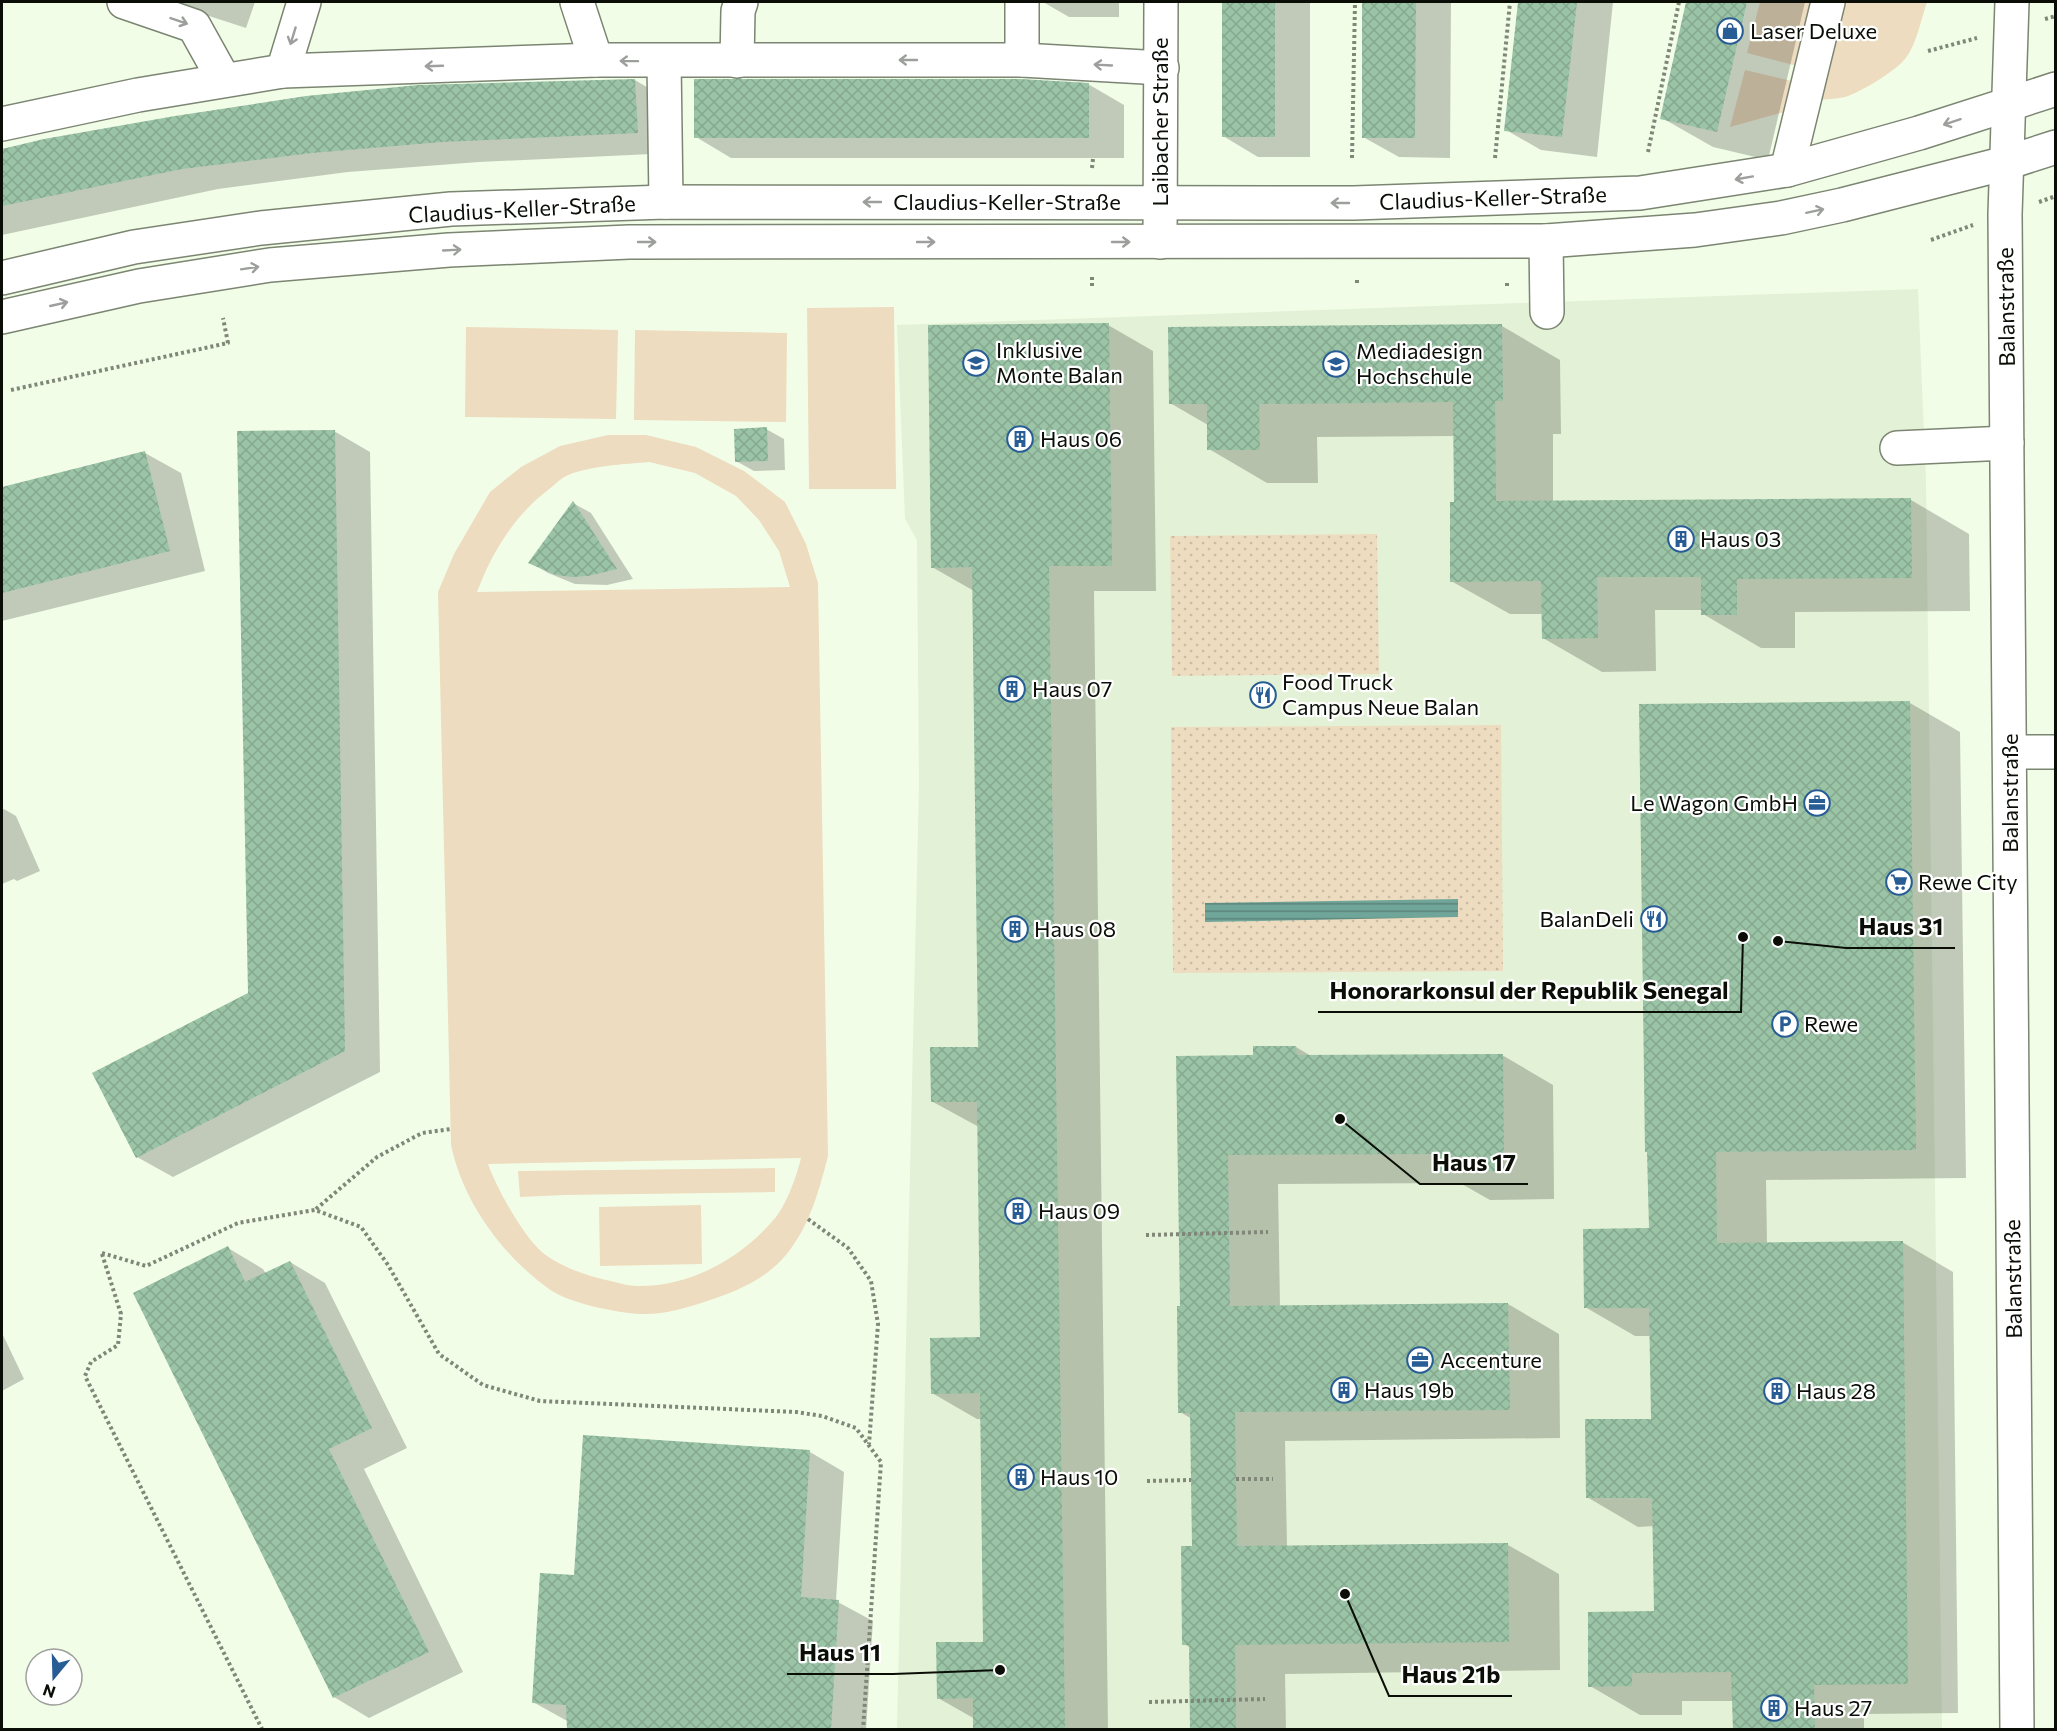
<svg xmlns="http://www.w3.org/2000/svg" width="2057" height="1731" font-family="Commissioner,sans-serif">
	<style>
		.built { fill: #e3f2d6 }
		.grass { fill: #eddcbf; fill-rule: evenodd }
		.park { fill: url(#park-dots) }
		.water { fill: url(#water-rules) }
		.shadow { fill: #0003 }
		.building { fill: url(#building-cross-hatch) }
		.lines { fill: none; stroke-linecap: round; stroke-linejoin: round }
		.minor-casing { stroke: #7b8572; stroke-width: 36 }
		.major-casing { stroke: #7b8572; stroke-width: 36 }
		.path { stroke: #808779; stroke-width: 4; stroke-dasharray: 3 3; stroke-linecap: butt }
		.minor { stroke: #fff; stroke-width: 33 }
		.major { stroke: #fff; stroke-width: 33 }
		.oneway { stroke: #9d9f9c }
		.labels { text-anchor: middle; stroke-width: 4.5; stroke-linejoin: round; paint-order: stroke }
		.poi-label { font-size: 22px; fill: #0a0e07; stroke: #fff; text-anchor: start }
		.street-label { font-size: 22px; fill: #0a0e07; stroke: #fff }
		.leader { fill: none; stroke: #0a0e07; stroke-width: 2 }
		.callout-dot { fill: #0a0e07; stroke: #fff; stroke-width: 2 }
		.callout-label { font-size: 24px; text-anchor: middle; font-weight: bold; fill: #0a0e07; stroke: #fff; stroke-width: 4.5; stroke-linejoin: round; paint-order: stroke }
	</style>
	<defs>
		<pattern id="park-dots" width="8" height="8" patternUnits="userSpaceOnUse" patternTransform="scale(1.5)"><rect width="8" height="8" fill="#eddcbf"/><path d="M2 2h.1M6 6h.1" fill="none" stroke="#cabca3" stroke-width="1.8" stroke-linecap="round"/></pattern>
		<pattern id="water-rules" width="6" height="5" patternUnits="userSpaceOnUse" patternTransform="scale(1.5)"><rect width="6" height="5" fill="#70a599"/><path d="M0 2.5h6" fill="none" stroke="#5a857b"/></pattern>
		<pattern id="building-cross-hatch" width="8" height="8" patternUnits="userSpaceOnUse" patternTransform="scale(1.5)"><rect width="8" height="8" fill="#9bc4a7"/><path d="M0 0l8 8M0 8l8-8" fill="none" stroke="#84a78e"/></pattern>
	</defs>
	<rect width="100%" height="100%" fill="#f2fde8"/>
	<path class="built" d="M1918 289 1926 481 1942 1729H897L919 784 917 540 905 519 897 325Z"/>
	<g class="grass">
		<path d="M1760 2H1812L1797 66 1747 53Z"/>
		<path d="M1842 2H1927C1921 19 1917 44 1905 59 1894 72 1861 92 1845 97 1836 99 1826 99 1817 100Z"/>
		<path d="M1745 70 1792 81 1784 112 1730 127Z"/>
		<path d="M894 307 896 489H809L807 308Z"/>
		<path d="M466 327 618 330 616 419 465 417Z"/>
		<path d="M635 330 787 333 786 422 634 420Z"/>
		<path d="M608 435H646L696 447 744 471 785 502 806 544 818 583 828 1156C819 1191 809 1228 785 1256 766 1279 735 1292 707 1301 687 1308 662 1315 641 1314 617 1313 568 1303 549 1289 502 1255 463 1202 451 1145L438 592 454 554 490 492 521 467 560 446ZM649 462 695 473 736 496 759 520 779 551 790 587 477 592C492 552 514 516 548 490 554 485 560 479 566 476 587 466 626 464 649 462ZM801 1158C797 1175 787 1203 776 1217 742 1258 691 1287 637 1286 627 1286 616 1282 606 1280 585 1275 561 1267 543 1253 523 1236 497 1189 488 1164Z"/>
		<path d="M775 1168V1192L565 1195 520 1197 518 1171Z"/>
		<path d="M701 1205 702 1264 600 1266 599 1207Z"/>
	</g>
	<g class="park">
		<path d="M1377 534 1379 674 1172 676 1170 536Z"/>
		<path d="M1501 725 1503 971 1173 973 1171 727Z"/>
	</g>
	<path class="water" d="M1458 899V917L1205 922V903Z"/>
	<g class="shadow">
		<path d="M166 2H255L246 28Z"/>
		<path d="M1043 2H1119V17H1069Z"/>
		<path d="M1223 2H1310V157H1258L1223 136Z"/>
		<path d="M1364 2H1451L1450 158 1399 157 1363 137Z"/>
		<path d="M1519 2H1613L1597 157 1541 150 1506 130Z"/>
		<path d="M1688 2H1805L1768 160 1713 147 1662 118Z"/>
		<path d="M635 80 670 101 673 153 479 162 348 172 218 189 2 235V150L44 141Z"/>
		<path d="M1088 84 1124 105V158H731L696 137Z"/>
		<path d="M1108 325 1153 351 1156 591H1094L1108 1730H975V1719L938 1698 985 1643 982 1419H977L932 1393 982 1339 979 1127 933 1102 980 1048 974 591 932 567Z"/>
		<path d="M1502 326 1560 360 1561 434H1553V502L1911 500 1969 534 1970 611 1795 612V648H1761L1703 614V610H1655L1656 671 1602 672 1543 638V614H1510L1451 581 1455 503 1454 436 1317 437 1318 483H1267L1209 449 1208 425 1170 403Z"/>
		<path d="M766 429 784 439 785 470 754 471 736 461Z"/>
		<path d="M334 431 370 452 380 1072 173 1177 137 1157 249 994Z"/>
		<path d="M145 453 181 473 205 571 2 621V488Z"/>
		<path d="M573 503 591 513 633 579 607 585 575 584 548 573 531 563Z"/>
		<path d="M1910 703 1960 732 1966 1178 1766 1180 1767 1244 1902 1242 1953 1272 1958 1713 1864 1714V1730H1734L1733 1701H1682V1715H1640L1590 1686 1655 1612 1654 1526 1638 1527 1587 1497 1652 1420 1651 1336H1635L1585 1307 1650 1229Z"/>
		<path d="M4 809 16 816 40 871 17 881 14 879 2 884V810Z"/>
		<path d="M1296 1047 1311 1056 1502 1055 1553 1085 1554 1199 1490 1200 1460 1183 1278 1184 1280 1307 1508 1304 1559 1334 1560 1438 1285 1441 1287 1547 1508 1545 1559 1574 1560 1670 1285 1674 1286 1730H1191V1648L1184 1644 1194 1548 1192 1419 1180 1412 1182 1308 1254 1056Z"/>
		<path d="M228 1248 263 1269 266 1274 290 1262 325 1283 407 1448 364 1469 463 1672 369 1718 334 1697Z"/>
		<path d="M2 1333 24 1379 2 1391Z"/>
		<path d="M810 1452 844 1472 836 1601 873 1621 866 1730H569V1722L533 1702 575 1576Z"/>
	</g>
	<g class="building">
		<rect x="1222" y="2" width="53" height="135"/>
		<path d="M1362 2H1416L1415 138H1362Z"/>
		<path d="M1518 2H1577L1562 137 1504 131Z"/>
		<path d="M1686 2H1747L1717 132 1660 119Z"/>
		<path d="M635 79 638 133 442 142 312 153 182 169 2 206V149L44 139 175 116 306 96 418 85Z"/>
		<path d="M694 79H1021L1089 83V138H694Z"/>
		<path d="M1109 323 1112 566H1049L1065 1730H973V1698L937 1699 936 1642H983L980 1393 931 1394 930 1338 980 1337 977 1102H931L930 1047H978L972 567 931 568 928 325Z"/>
		<path d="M1502 324 1503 401H1495L1496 501 1911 498 1912 578 1737 579V615H1701V577H1597L1598 638 1542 639 1541 581 1450 582V502H1454L1453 402 1259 404 1260 450H1207V404H1169L1168 327Z"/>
		<path d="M767 427 768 461 735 462 734 429Z"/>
		<path d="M335 430 345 1051 136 1158 92 1073 248 993 237 431Z"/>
		<path d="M145 451 170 551 2 593V487Z"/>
		<path d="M573 501 617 569 588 576 572 577 556 575 528 563Z"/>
		<path d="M1910 701 1916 1150 1716 1152 1717 1243 1903 1241 1908 1684 1814 1685 1815 1730H1733L1731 1672 1632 1673V1686L1588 1687V1612L1654 1611 1652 1498H1586L1585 1419H1651L1649 1308H1584L1583 1229 1649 1228 1647 1152H1645L1639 704Z"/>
		<path d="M1253 1046H1296L1297 1055 1503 1054 1504 1171H1437V1154L1228 1155 1230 1306 1508 1303 1510 1410 1235 1412 1237 1546 1508 1543 1509 1642 1235 1645 1236 1730H1190L1189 1645H1182L1181 1546H1192L1190 1413H1178L1177 1306H1180L1176 1056 1253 1055Z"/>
		<path d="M228 1246 245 1282 290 1261 372 1428 329 1449 429 1652 333 1698 133 1293Z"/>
		<path d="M583 1435 810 1450 801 1597 839 1600 831 1730H567L566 1705 532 1703 540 1573 574 1575Z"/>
	</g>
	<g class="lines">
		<g class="minor-casing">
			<g id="minor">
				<path d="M124 2 194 26 224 80"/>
				<path d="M577 2 596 60"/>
				<path d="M2012 2 2005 214 2017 1730"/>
				<path d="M1022 60V2"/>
				<path d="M664 61 666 202"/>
				<path d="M737 61 738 11 741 2"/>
				<path d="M283 71 304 2"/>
				<path d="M2 124 138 95 283 71 596 60H1022L1162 68"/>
				<path d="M1787 170 1828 2"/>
				<path d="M1546 241 1547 312"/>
				<path d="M1160 242 1161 2"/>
				<path d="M1897 448 2007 443"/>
				<path d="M2010 752H2056"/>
			</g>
		</g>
		<g class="major-casing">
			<g id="major">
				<path d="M2 278 134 247 261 228 451 209 666 202 1354 203 1640 193 1787 170 1919 133 2056 89"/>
				<path d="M2 317 139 286 270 265 449 250 629 242 1546 241 1695 230 1781 218 1842 205 2006 163 2056 147"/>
			</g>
		</g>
		<g class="path">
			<path d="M2045 19 2056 16"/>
			<path d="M1928 51 1977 38"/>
			<path d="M1648 152 1679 2"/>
			<path d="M1352 158 1355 2"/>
			<path d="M1495 158 1510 2"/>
			<path d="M1092 168 1093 159"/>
			<path d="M2039 202 2056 196"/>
			<path d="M1931 240 1973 225"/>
			<path d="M1357 280V286"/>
			<path d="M1092 286V275"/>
			<path d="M1507 286V280"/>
			<path d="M11 390 228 343 223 318"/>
			<path d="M316 1209 377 1157 422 1133 451 1129"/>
			<path d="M808 1219 848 1248 871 1281 878 1324 869 1444"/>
			<path d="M1146 1235 1268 1232"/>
			<path d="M102 1253 146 1266 238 1223 315 1210 361 1227 388 1265 439 1354 483 1385 540 1401 796 1412 822 1416 856 1428 881 1462 863 1730"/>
			<path d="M102 1254 121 1314 118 1345 91 1362 85 1376 262 1729"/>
			<path d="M1236 1479H1273"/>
			<path d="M1147 1481 1191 1480"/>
			<path d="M1149 1702 1265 1699"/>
		</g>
		<use href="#minor" class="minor"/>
		<use href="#major" class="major"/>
	</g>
	<defs><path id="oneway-shaft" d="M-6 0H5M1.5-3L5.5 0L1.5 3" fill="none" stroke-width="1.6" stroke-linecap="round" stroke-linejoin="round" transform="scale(1.5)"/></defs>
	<g class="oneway">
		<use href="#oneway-shaft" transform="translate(179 21) rotate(19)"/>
		<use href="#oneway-shaft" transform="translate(293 36) rotate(107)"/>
		<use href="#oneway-shaft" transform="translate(908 60) rotate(180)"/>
		<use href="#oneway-shaft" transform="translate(629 61) rotate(-179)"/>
		<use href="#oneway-shaft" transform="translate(1103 65) rotate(-177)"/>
		<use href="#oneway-shaft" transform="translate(434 66) rotate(178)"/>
		<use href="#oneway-shaft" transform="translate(1952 122) rotate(162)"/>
		<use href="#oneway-shaft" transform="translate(1744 178) rotate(170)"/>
		<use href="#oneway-shaft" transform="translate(872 202) rotate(180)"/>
		<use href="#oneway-shaft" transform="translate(1340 203) rotate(-180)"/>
		<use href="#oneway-shaft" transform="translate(1815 211) rotate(-12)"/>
		<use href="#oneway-shaft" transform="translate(647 242)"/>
		<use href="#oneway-shaft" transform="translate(926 242)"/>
		<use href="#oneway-shaft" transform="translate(1121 242)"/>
		<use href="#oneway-shaft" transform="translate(452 250) rotate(-3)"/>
		<use href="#oneway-shaft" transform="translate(250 268) rotate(-9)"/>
		<use href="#oneway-shaft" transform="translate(59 304) rotate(-13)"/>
	</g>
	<defs>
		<g id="shop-ring" transform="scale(1.35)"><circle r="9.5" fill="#fff" stroke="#275c95" stroke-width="1.5"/><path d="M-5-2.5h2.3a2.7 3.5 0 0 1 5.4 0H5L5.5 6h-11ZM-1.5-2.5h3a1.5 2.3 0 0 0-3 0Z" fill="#275c95"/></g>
		<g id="school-ring" transform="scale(1.35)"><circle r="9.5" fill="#fff" stroke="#275c95" stroke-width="1.5"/><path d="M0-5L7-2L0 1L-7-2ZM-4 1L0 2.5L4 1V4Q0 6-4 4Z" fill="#275c95"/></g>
		<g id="university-ring" transform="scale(1.35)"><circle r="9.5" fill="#fff" stroke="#275c95" stroke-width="1.5"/><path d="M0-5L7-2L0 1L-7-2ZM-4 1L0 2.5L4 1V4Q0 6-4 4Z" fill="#275c95"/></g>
		<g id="building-ring" transform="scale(1.35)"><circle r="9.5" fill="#fff" stroke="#275c95" stroke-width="1.5"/><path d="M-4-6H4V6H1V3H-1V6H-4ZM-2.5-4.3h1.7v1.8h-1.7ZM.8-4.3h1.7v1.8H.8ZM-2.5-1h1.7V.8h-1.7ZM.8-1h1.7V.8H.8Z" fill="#275c95"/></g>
		<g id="restaurant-ring" transform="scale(1.35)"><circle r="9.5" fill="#fff" stroke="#275c95" stroke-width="1.5"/><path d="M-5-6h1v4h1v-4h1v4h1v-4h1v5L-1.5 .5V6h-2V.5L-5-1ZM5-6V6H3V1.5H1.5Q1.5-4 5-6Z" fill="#275c95"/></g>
		<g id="office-ring" transform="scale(1.35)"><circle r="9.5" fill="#fff" stroke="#275c95" stroke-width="1.5"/><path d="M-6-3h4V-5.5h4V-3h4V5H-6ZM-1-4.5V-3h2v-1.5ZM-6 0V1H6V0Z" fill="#275c95"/></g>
		<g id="supermarket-ring" transform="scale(1.35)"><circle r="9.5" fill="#fff" stroke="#275c95" stroke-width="1.5"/><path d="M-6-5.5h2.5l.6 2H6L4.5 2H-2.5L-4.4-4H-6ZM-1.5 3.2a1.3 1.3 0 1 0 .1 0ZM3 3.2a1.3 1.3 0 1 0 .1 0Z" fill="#275c95"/></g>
		<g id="parking-ring" transform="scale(1.35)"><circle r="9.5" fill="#fff" stroke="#275c95" stroke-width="1.5"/><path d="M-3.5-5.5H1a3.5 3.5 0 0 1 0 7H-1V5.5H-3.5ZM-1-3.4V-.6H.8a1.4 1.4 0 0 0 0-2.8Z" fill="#275c95"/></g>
	</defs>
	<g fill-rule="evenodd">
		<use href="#shop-ring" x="1730" y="31"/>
		<use href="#school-ring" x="976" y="363"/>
		<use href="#university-ring" x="1336" y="364"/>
		<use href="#building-ring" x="1020" y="439"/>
		<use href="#building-ring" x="1681" y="539"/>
		<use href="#building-ring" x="1012" y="689"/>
		<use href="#restaurant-ring" x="1263" y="695"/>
		<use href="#office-ring" x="1817" y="803"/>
		<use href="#supermarket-ring" x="1899" y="882"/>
		<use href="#restaurant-ring" x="1654" y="919"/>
		<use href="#building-ring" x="1015" y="929"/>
		<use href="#parking-ring" x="1785" y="1024"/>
		<use href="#building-ring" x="1018" y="1211"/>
		<use href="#office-ring" x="1420" y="1360"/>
		<use href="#building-ring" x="1344" y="1390"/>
		<use href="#building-ring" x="1777" y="1391"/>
		<use href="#building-ring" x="1021" y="1477"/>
		<use href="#building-ring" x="1774" y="1708"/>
	</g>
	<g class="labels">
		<g class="poi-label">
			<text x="1750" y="39">Laser Deluxe</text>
			<text x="996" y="358">Inklusive<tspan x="996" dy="25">Monte Balan</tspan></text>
			<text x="1356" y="359">Mediadesign<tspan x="1356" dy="25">Hochschule</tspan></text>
			<text x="1040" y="447">Haus 06</text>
			<text x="1700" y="547">Haus 03</text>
			<text x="1282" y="690">Food Truck<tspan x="1282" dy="25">Campus Neue Balan</tspan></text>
			<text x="1032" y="697">Haus 07</text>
			<text x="1798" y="811" text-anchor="end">Le Wagon GmbH</text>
			<text x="1918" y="890">Rewe City</text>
			<text x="1634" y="927" text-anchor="end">BalanDeli</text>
			<text x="1034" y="937">Haus 08</text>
			<text x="1804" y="1032">Rewe</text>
			<text x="1038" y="1219">Haus 09</text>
			<text x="1440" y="1368">Accenture</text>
			<text x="1364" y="1398">Haus 19b</text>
			<text x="1796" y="1399">Haus 28</text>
			<text x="1040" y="1485">Haus 10</text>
			<text x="1794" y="1716">Haus 27</text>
		</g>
		<g class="street-label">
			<text transform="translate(1160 122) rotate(-90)" y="8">Laibacher Straße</text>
			<text transform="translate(1493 198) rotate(-2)" y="8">Claudius-Keller-Straße</text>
			<text x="1007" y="210">Claudius-Keller-Straße</text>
			<text transform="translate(522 209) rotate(-3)" y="8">Claudius-Keller-Straße</text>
			<text transform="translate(2006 307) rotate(-91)" y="8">Balanstraße</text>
			<text transform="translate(2010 793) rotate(-90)" y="8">Balanstraße</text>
			<text transform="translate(2013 1279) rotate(-91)" y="8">Balanstraße</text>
		</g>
	</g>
	<path class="leader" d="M1778 941L1846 948H1955M1743 937L1741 1012H1318M1340 1119L1420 1184H1528M1000 1670L893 1674H787M1345 1594L1389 1696H1512"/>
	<g class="callout-dot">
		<circle cx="1778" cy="941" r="6"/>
		<circle cx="1743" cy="937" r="6"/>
		<circle cx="1340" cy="1119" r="6"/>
		<circle cx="1000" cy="1670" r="6"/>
		<circle cx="1345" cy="1594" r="6"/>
	</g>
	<g class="callout-label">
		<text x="1901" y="935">Haus 31</text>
		<text x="1529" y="999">Honorarkonsul der Republik Senegal</text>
		<text x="1474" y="1171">Haus 17</text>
		<text x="840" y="1661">Haus 11</text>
		<text x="1451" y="1683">Haus 21b</text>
	</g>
	<rect width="2057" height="1731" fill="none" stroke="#0a0e07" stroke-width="6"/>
	<g transform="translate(54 1677) rotate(199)"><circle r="28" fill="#ffffff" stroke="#9d9f9c" stroke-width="1.5"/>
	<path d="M0-4.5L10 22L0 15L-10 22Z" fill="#275c95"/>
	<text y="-9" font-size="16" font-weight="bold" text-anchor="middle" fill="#0a0e07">N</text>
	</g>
</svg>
